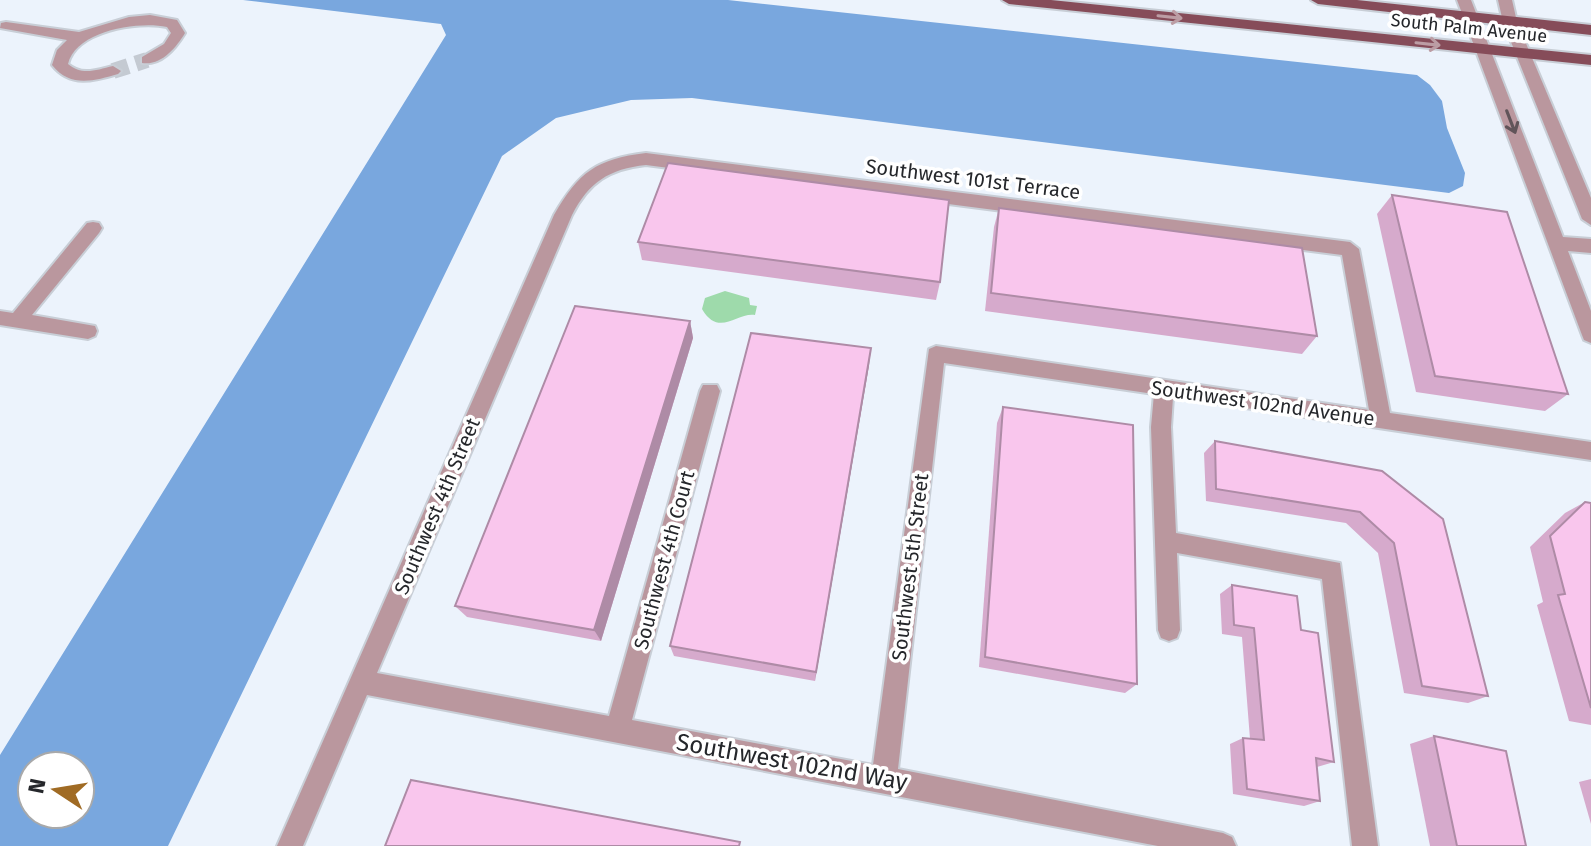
<svg xmlns="http://www.w3.org/2000/svg" width="1591" height="846" font-family="'Fira Sans',sans-serif">
	<style>
		.green { fill: #9edaab }
		.water { fill: #79a7de; fill-rule: evenodd }
		.lines { fill: none; stroke-linecap: round; stroke-linejoin: round }
		.minor-tunnel { stroke: #c4cad2; stroke-width: 16; stroke-dasharray: 16 8; stroke-linecap: butt }
		.minor-casing { stroke: #c8ced6; stroke-width: 4 }
		.major-casing { stroke: #c8ced6; stroke-width: 4 }
		.minor { fill: #ba979e; fill-rule: evenodd }
		.major { fill: #864c59; fill-rule: evenodd }
		.wall { fill: #d6aacc }
		.shaded-wall { fill: #ae8ba6 }
		.building { fill: #f9c6ed; stroke: #ae8ba6; stroke-width: 2 }
		.oneway { stroke: #bc9da4 }
		.oneway2 { stroke: #615459 }
		.labels { text-anchor: middle; stroke-width: 7; stroke-linejoin: round; paint-order: stroke }
		.far-street-label { font-size: 18px; fill: #25272b; stroke: #fff }
		.street-label { font-size: 20px; fill: #25272b; stroke: #fff }
		.near-street-label { font-size: 24px; fill: #25272b; stroke: #fff }
	</style>
	<rect width="100%" height="100%" fill="#ecf3fc"/>
	<path class="green" d="M725 291 749 298 750 305 757 306 755 315C737 312 719 338 702 309L705 298Z"/>
	<path class="water" d="M243 0H728L1417 75 1430 85 1442 101 1447 128 1465 173 1463 186 1449 193 692 98 631 100 556 118 502 156 168 846H0V755L446 35 441 24ZM32 766H80V814H32Z"/>
	<g class="lines">
		<path class="minor-tunnel" d="M113 71 147 60"/>
		<g class="minor-casing">
			<g id="minor">
				<path d="M1457 0H1471L1563 237 1591 239V253L1568 251 1591 311V343L1584 340 1582 335Z"/>
				<path d="M1498 0H1512L1517 22 1591 198V225L1582 219 1503 22Z"/>
				<path d="M150 15 177 20 185 33C176 48 161 66 142 63V57L164 44 171 33 167 27C137 21 76 31 68 64 82 76 96 70 113 66L121 71 118 74C94 81 70 88 52 65L57 50 67 40 0 28 1 23 6 22 79 32 129 17Z"/>
				<path d="M646 153 1350 242 1359 249 1390 413 1591 442V460L1173 397 1171 427 1176 533 1340 563 1378 846H1352L1322 579 1177 553 1180 630 1177 638 1169 641 1161 638 1158 630 1151 427 1154 394 944 363 898 769 1223 833 1232 837 1236 846H1158L367 695 303 846H277L554 215C579 172 596 159 646 153ZM646 165 1342 255 1369 410 936 346 929 349 873 765 632 720 720 391 717 385H703L700 391 609 716 377 673 572 215C589 182 609 169 646 165Z"/>
				<path d="M93 222 99 223 102 228 99 233 32 315 95 326 97 331 95 336 88 339 0 325V311L13 313 87 223Z"/>
			</g>
		</g>
		<g class="major-casing">
			<g id="major">
				<path d="M1002 0H1051L1591 55V65L1009 4Z"/>
				<path d="M1311 0H1357L1591 25V35L1318 4Z"/>
			</g>
		</g>
		<use href="#minor" class="minor"/>
		<use href="#major" class="major"/>
	</g>
	<g class="wall">
		<path d="M1392 195 1568 394 1545 411 1416 392 1377 214Z"/>
		<path d="M999 208 1317 336 1302 354 985 311 994 227Z"/>
		<path d="M638 242 940 282 936 300 642 260Z"/>
		<path d="M690 321 693 338 601 641 467 617 455 606Z"/>
		<path d="M869 365 815 681 674 656 670 646Z"/>
		<path d="M1003 407 1137 684 1125 693 979 667 997 423Z"/>
		<path d="M1215 441 1382 471 1488 696 1468 703 1404 693 1378 553 1346 523 1206 501 1204 453Z"/>
		<path d="M1585 502 1591 503V725L1569 721 1537 605 1543 602 1530 547 1565 513Z"/>
		<path d="M1232 585 1301 630 1334 762 1317 767 1320 801 1304 806 1233 794 1230 744 1243 738 1250 739 1242 637 1222 634 1220 594Z"/>
		<path d="M1434 736 1526 846H1430L1410 744Z"/>
		<path d="M1591 779V824L1579 782Z"/>
	</g>
	<g class="shaded-wall">
		<path d="M690 321 693 338 601 641 594 630Z"/>
		<path d="M871 348 869 365 815 681 816 672Z"/>
	</g>
	<g class="building">
		<path d="M668 163 949 200 940 282 638 242Z"/>
		<path d="M1392 195 1507 212 1568 394 1435 376Z"/>
		<path d="M999 208 1302 248 1317 336 991 293Z"/>
		<path d="M575 306 690 321 594 630 455 606Z"/>
		<path d="M751 333 871 348 816 672 670 646Z"/>
		<path d="M1003 407 1133 425 1137 684 985 657Z"/>
		<path d="M1215 441 1382 471 1443 519 1488 696 1422 686 1394 543 1360 512 1216 489Z"/>
		<path d="M1585 502 1591 503V708L1558 595 1565 594 1550 536Z"/>
		<path d="M1232 585 1297 596 1301 630 1318 633 1334 762 1316 758 1320 801 1247 789 1243 738 1264 740 1254 628 1234 625Z"/>
		<path d="M1434 736 1506 751 1526 846H1457Z"/>
		<path d="M411 780 740 842 739 846H385Z"/>
	</g>
	<defs><path id="oneway-shaft" d="M-6 0H5M1.5-3L5.5 0L1.5 3" fill="none" stroke-width="1.6" stroke-linecap="round" stroke-linejoin="round" transform="scale(2)"/></defs>
	<g class="oneway">
		<use href="#oneway-shaft" transform="translate(1170 17) rotate(6)"/>
		<use href="#oneway-shaft" transform="translate(1428 44) rotate(6)"/>
	</g>
	<use class="oneway2" href="#oneway-shaft" transform="translate(1511 122) rotate(69)"/>
	<g class="labels">
		<g class="far-street-label">
			<text transform="translate(1469 28) rotate(6)" y="6">South Palm Avenue</text>
		</g>
		<g class="street-label">
			<text transform="translate(973 179) rotate(7)" y="7">Southwest 101st Terrace</text>
			<text transform="translate(1263 403) rotate(8)" y="7">Southwest 102nd Avenue</text>
			<text transform="translate(437 506) rotate(-67)" y="7">Southwest 4th Street</text>
			<text transform="translate(664 560) rotate(-75)" y="7">Southwest 4th Court</text>
			<text transform="translate(910 567) rotate(-83)" y="7">Southwest 5th Street</text>
		</g>
		<g class="near-street-label">
			<text transform="translate(792 762) rotate(10)" y="8">Southwest 102nd Way</text>
		</g>
	</g>
	<g transform="translate(56 790) rotate(282)"><circle r="38" fill="#ffffff" stroke="#a8a9aa" stroke-width="2"/>
	<path d="M0-6L14 30L0 20L-14 30Z" fill="#a06b24"/>
	<text y="-12" font-size="22" font-weight="bold" text-anchor="middle" fill="#25272b">N</text>
	</g>
</svg>
